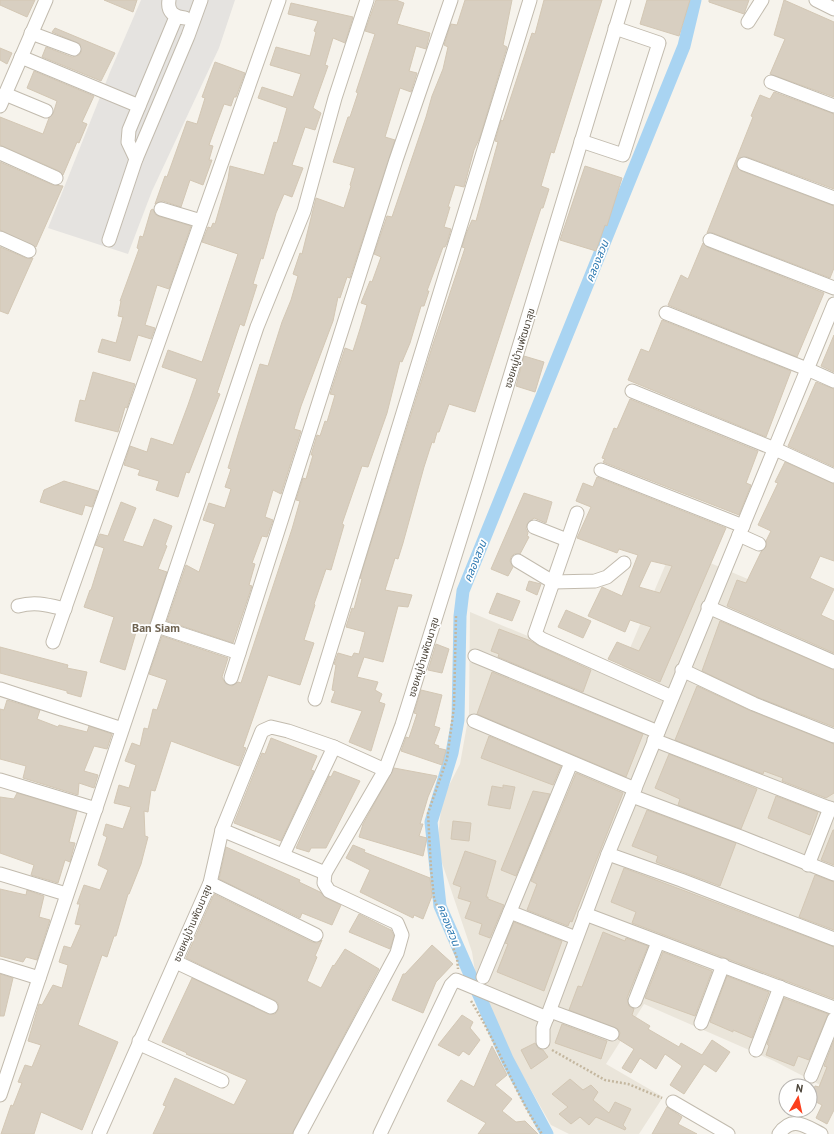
<svg xmlns="http://www.w3.org/2000/svg" width="834" height="1134" font-family="'PT Sans','Noto Sans Thai',sans-serif">
	<style>
		.residential { fill: #eae5da }
		.parking { fill: #e5e3e0 }
		.lines { fill: none; stroke-linecap: round; stroke-linejoin: round }
		.canal { stroke: #a9d4f2; stroke-width: 13 }
		.building { fill: #d8cfc1; stroke: #d3c7b4; fill-rule: evenodd }
		.minor-casing { stroke: #c2bbae; stroke-width: 15 }
		.path { stroke: #c4b79f; stroke-width: 2.5; stroke-dasharray: 2 2; stroke-linecap: butt }
		.minor { stroke: #fff; stroke-width: 13 }
		.labels { text-anchor: middle; stroke-width: 3.5; stroke-linejoin: round; paint-order: stroke }
		.street-label { font-size: 10px; fill: #4b4439; stroke: #fff }
		.water-label { font-size: 11px; font-style: italic; fill: #2e7ab2; stroke: #fff }
		.quarter-label { font-size: 12px; font-weight: bold; fill: #6e6250; stroke: #fff }
	</style>
	<rect width="100%" height="100%" fill="#f6f3ec"/>
	<path class="residential" d="M673 547 750 580 834 621V1092L774 1061 644 1004 606 1064 663 1097 639 1134H569L551 1125 503 1041 478 991 472 952 437 848 442 799 460 764 469 714 470 612 619 674Z"/>
	<path class="parking" d="M141 0H235L219 48 152 191 128 254 48 228 110 72Z"/>
	<g class="lines">
		<path class="canal" d="M547 1134 507 1059 440 906 431 822 452 753 458 720 460 616 463 591 684 46 695 0"/>
	</g>
	<g class="building">
		<path d="M0 0H35L27 17 0 5Z"/>
		<path d="M104 0H137L133 12Z"/>
		<path d="M376 0H396L404 3 397 24 430 33 426 49 416 46 409 71 417 73 411 92 400 88 385 137 395 140 350 278 347 277 340 298 338 297 333 321 301 406 294 429 301 431 281 494 273 490 265 517 273 520 267 537 262 536 252 563 255 564 249 585 252 586 233 643 167 621 186 565 199 572 215 524 203 520 209 503 225 508 231 489 225 487 231 469 228 468 240 428 260 364 268 366 282 322 291 300 298 276 293 274 300 253 302 254 316 198 344 208 351 186 350 185 355 168 333 162 348 117H350L358 93 356 92 375 34 365 31Z"/>
		<path d="M465 0H512L503 45 507 47 480 137 474 150 464 187 455 185 448 207H450L444 227 451 229 447 243 445 247H443L427 291H429L424 306H421L410 343 402 362 400 361 387 413 368 467 362 466 342 524 344 525 331 570 326 569 314 604 315 605 304 640 314 643 300 685 268 675 243 747 246 748 239 766 171 741 155 791 151 790 148 812 144 811 145 836 148 837 141 864 129 894H128L116 936H114L107 957 102 955 78 1025 118 1042 82 1130 41 1112 34 1134H1L11 1105 13 1106 22 1083 18 1082 25 1065 32 1067 41 1045 28 1041 39 1004 42 1005 53 985 62 988 68 965 59 962 64 946 71 948 81 925 75 924 80 904H77L84 885 100 890 108 870 98 865 107 837 103 835 106 824 123 829 131 807 114 803 119 785 129 788 136 765 125 761 132 743 140 746 144 728 148 729 153 709 157 710 167 680 149 674 162 636 228 658 222 677 225 683 232 686 238 682 241 683 292 529 300 501 296 500 303 478 306 479 313 455H311L317 435 320 436 325 421 327 422 335 395 330 394 345 348 353 351 360 329 367 305 361 303 370 281 372 282 381 257 374 254 387 216 392 217 426 117 432 96 443 69 448 47 444 45 449 29 451 24 457 25Z"/>
		<path d="M544 0H602L554 153 551 152 541 186 549 189 543 208H541L475 412 449 404 439 432H437L434 443 432 442 424 467 403 543 398 559 395 558 385 590 412 595 408 607 398 606 383 662 364 657 357 677 378 682 375 690 382 694 379 702 385 704 371 751 349 742 362 711 331 702 335 691 332 690 336 665 334 664 338 653 352 657 354 653 359 654 365 632 346 627 352 608 354 609 362 579 360 578 433 344 465 248 462 247 466 234 472 220 476 221 498 142 495 141 501 120 503 121 532 33 535 34Z"/>
		<path d="M647 0H690L679 36 640 24Z"/>
		<path d="M709 0H749L744 14 709 2Z"/>
		<path d="M784 0 834 22V97L770 74 785 39 774 35Z"/>
		<path d="M291 3 353 17 345 43 333 38 325 65 328 66 313 108 321 113 315 130 305 127 292 165 303 168 292 197 284 194 276 213 263 259 261 258 253 284 257 285 244 326 240 324 217 393 220 394 189 473 186 472 178 497 156 490 159 481 138 475 140 470 124 465 130 446 147 452 151 438 173 445 188 405 197 379 162 367 168 350 202 362 238 254 202 242 208 227 211 228 213 223 215 224 228 179 230 166 264 175 274 142 277 143 287 108 258 98 262 87 293 97 301 74 270 65 276 47 310 56 316 32 314 31 318 21 288 14Z"/>
		<path d="M55 28 115 53 101 81 42 57 46 47 72 57 79 55 81 52 80 44 52 32Z"/>
		<path d="M0 48 12 53 7 64 0 60Z"/>
		<path d="M215 62 245 73 236 97H234L231 106 224 104 218 120 209 145 213 146 209 160H212L203 185 190 180 181 207 163 201 155 204 165 176 167 177 187 121 197 124 205 98 202 97Z"/>
		<path d="M34 71 94 96 82 122 87 124 79 143 77 142 63 175 59 171 0 145V117L43 134 49 118 53 114 57 101 27 88Z"/>
		<path d="M774 92 834 114V189L747 157 739 158 736 166 741 171 834 206V268L830 278 713 233H707L753 117 751 116 760 95 770 99Z"/>
		<path d="M0 162 53 185 63 186 36 247 0 230Z"/>
		<path d="M585 166 622 178 607 226 605 225 596 251 560 240Z"/>
		<path d="M153 209 155 214 158 216 191 226 169 289 157 285 145 325 155 328 151 339 138 335 130 361 98 352 102 339 116 343 123 317 118 316 121 301H120L139 249 137 248 140 236 143 237 151 210Z"/>
		<path d="M703 243 707 247 824 293 797 357 668 305 681 275 688 279Z"/>
		<path d="M0 247 26 258H33L8 314 0 311Z"/>
		<path d="M662 320 791 371 766 437 628 380 641 349 649 352Z"/>
		<path d="M834 335V372L821 366Z"/>
		<path d="M524 356 544 362 535 392 516 386Z"/>
		<path d="M93 372 135 384 127 408 125 407 118 432 75 421 80 400 85 401Z"/>
		<path d="M816 382 834 389V467L788 446Z"/>
		<path d="M630 399 758 451 746 483 751 485 739 515 603 462 605 459 602 458 614 428 617 429Z"/>
		<path d="M785 462 834 484V561L820 556 810 578 834 589 821 615 834 621V653L727 606 737 580 746 583 761 552 766 547V541L771 531 758 525 778 483 775 482Z"/>
		<path d="M597 477 726 528 660 682 608 659 617 642 639 651 651 627 630 620 625 632 588 616 602 587 622 596 638 555 619 549 617 553 577 538 591 507 576 501 583 483 593 487ZM651 561 672 566 660 593 639 587Z"/>
		<path d="M64 481 98 491 92 507 85 505 82 515 40 502 44 490Z"/>
		<path d="M524 493 552 502 546 523 534 518 527 524 526 529 528 533 527 536 529 537 520 554H514L511 557 510 561 513 567 508 576 491 569Z"/>
		<path d="M121 502 136 508 123 541 143 547 154 519 172 526 165 545 167 546 158 569 167 572 147 632 137 629 125 670 100 662 114 617 84 607 90 590H91L104 548 95 545 100 534 108 536Z"/>
		<path d="M529 581 541 584 537 595 526 590Z"/>
		<path d="M497 593 520 601 512 621 489 613Z"/>
		<path d="M566 610 591 621 583 638 558 627Z"/>
		<path d="M720 621 834 670V727L757 697 702 671Z"/>
		<path d="M499 629 531 641 539 646 591 670 583 692 498 657 499 654 491 651Z"/>
		<path d="M436 644 449 649 442 673 428 670Z"/>
		<path d="M0 647 68 665 67 668 87 672 81 697 67 693V691L0 673Z"/>
		<path d="M492 672 643 734 626 777 477 714Z"/>
		<path d="M697 686 751 711 834 744V793L826 798 782 781 783 778 764 771 763 774 675 740Z"/>
		<path d="M421 690 442 695 434 726 440 728 434 744 439 746 438 748 446 750 442 765 401 751 406 737 409 738 417 714 414 713Z"/>
		<path d="M7 700 40 710 37 719 58 727 59 725 87 732 89 726 112 734 107 749 94 746 84 771 98 775 94 788 79 783 78 795 23 778 26 766 0 759V709L4 710Z"/>
		<path d="M489 736 561 766 553 785 481 758Z"/>
		<path d="M271 738 317 756 311 770 314 771 281 841 234 823 262 753 265 754Z"/>
		<path d="M669 754 757 789 741 829 678 805 680 799 655 788Z"/>
		<path d="M394 768 437 776 428 797 420 824H423L419 836 427 838 423 856 359 837 363 824Z"/>
		<path d="M334 771 360 781 326 848H311L309 852 296 848 329 776 331 777Z"/>
		<path d="M576 773 623 793 572 922 570 921 568 926 527 910 537 884 531 881Z"/>
		<path d="M503 785 515 787 510 809 488 805 492 786 503 788Z"/>
		<path d="M533 791 550 794 516 876 501 870Z"/>
		<path d="M17 793 77 811 69 842 75 843 72 854 70 862 65 860 58 883 31 875 34 865 0 853V797L14 799Z"/>
		<path d="M776 796 818 812 810 835 768 818Z"/>
		<path d="M647 810 736 843 720 886 656 862 658 856 632 846Z"/>
		<path d="M453 821 471 823 469 841 451 839Z"/>
		<path d="M833 830H834V865L821 860Z"/>
		<path d="M353 845 365 850 364 852 430 878 432 896 423 919 414 915 413 918 360 892 370 870 346 858Z"/>
		<path d="M226 847 300 880 299 882 320 892 326 898 341 905 332 925 302 913 300 918 219 879Z"/>
		<path d="M465 851 496 861 486 897H488V899L504 905 490 938 479 934 482 924 465 918 471 902 458 898 461 887 453 884Z"/>
		<path d="M624 868 834 947V999L632 923 636 912 611 902Z"/>
		<path d="M815 875 834 882V930L799 917Z"/>
		<path d="M0 889 26 895 27 890 44 896 39 917 50 920 37 960 26 957 23 962 0 956Z"/>
		<path d="M214 894 312 942 317 943 322 940 315 956 317 957 307 981 321 988 333 965 334 966 345 949 379 969 292 1134H153L166 1106 163 1105 175 1078 234 1105 247 1080 186 1054 187 1053 162 1042 192 978 268 1014H275L278 1010V1003L274 1000 186 958Z"/>
		<path d="M359 914 391 930 394 936 390 949 349 932Z"/>
		<path d="M514 922 562 941 544 991 497 972 508 944 505 943Z"/>
		<path d="M603 932 625 941 626 938 648 946 627 998 629 1006 634 1009 632 1015 650 1026 648 1029 679 1047 681 1043 702 1055 712 1040 730 1052 716 1072 704 1064 684 1094 670 1085 682 1066 665 1054 656 1069 640 1058 631 1073 622 1068 634 1049 618 1039 620 1033 618 1029 569 1010 578 986 582 987Z"/>
		<path d="M432 945 453 964 436 982 423 1013 392 1000 403 974H405Z"/>
		<path d="M663 952 712 971 695 1016 645 998Z"/>
		<path d="M0 974 13 978 4 1016H0Z"/>
		<path d="M727 976 769 992 752 1038 733 1030V1032L710 1022Z"/>
		<path d="M784 998 828 1014 809 1060 798 1056 794 1066 766 1055 769 1046 767 1044Z"/>
		<path d="M462 1015 473 1022 470 1028 480 1040 469 1055 463 1051 459 1056 438 1045Z"/>
		<path d="M562 1024 607 1041 601 1059 555 1043Z"/>
		<path d="M834 1040V1110L827 1124 816 1118 822 1105 810 1099V1096L815 1086 819 1087 827 1067 824 1066Z"/>
		<path d="M535 1043 539 1049 543 1050 548 1057 531 1069 521 1050Z"/>
		<path d="M492 1046 507 1075 495 1085 512 1099 502 1111 516 1122 525 1121 538 1134H478L486 1123 447 1101 461 1080 474 1087Z"/>
		<path d="M570 1079 583 1090 591 1085 598 1092 593 1100 609 1113 615 1102 631 1109 623 1125 626 1128 625 1130 596 1117 589 1125 580 1117 571 1124 559 1114 568 1107 552 1094Z"/>
		<path d="M667 1107 682 1117 678 1124 697 1134H652Z"/>
	</g>
	<g class="lines">
		<g class="minor-casing">
			<g id="minor">
				<path d="M169 0C167 12 174 17 185 18"/>
				<path d="M816 0 834 9"/>
				<path d="M748 22 762 0"/>
				<path d="M31 33 74 49"/>
				<path d="M21 57 139 106"/>
				<path d="M771 82 834 106"/>
				<path d="M5 94 46 111"/>
				<path d="M0 106 46 0"/>
				<path d="M581 141 623 155 659 43 615 28"/>
				<path d="M0 153 56 178"/>
				<path d="M136 159 128 142 129 130 176 17"/>
				<path d="M744 164 834 198"/>
				<path d="M161 209 201 221"/>
				<path d="M0 238 29 251"/>
				<path d="M109 240 136 159 188 36 201 0"/>
				<path d="M710 240 834 288"/>
				<path d="M666 313 807 369 834 381"/>
				<path d="M632 391 775 449 834 476"/>
				<path d="M601 470 743 526"/>
				<path d="M577 513 535 634 542 639 672 697"/>
				<path d="M534 527 567 540"/>
				<path d="M739 535 759 544"/>
				<path d="M518 561 553 582 595 581 607 577 624 563"/>
				<path d="M18 606C35 601 48 605 65 609"/>
				<path d="M708 607 834 662"/>
				<path d="M157 626 239 653 396 160 451 0"/>
				<path d="M53 642 279 0"/>
				<path d="M475 656 658 732"/>
				<path d="M682 670 754 704 834 736"/>
				<path d="M231 678 239 653"/>
				<path d="M0 689 122 729"/>
				<path d="M315 699 530 0"/>
				<path d="M474 721 635 789"/>
				<path d="M654 740 834 810"/>
				<path d="M0 780 96 809"/>
				<path d="M632 796 741 837 834 874"/>
				<path d="M222 830 325 873 385 770 402 725 479 479 624 0"/>
				<path d="M608 854 681 880 834 939"/>
				<path d="M283 855 334 747"/>
				<path d="M808 865 830 808"/>
				<path d="M0 874 66 894"/>
				<path d="M210 883 316 935"/>
				<path d="M510 912 576 938"/>
				<path d="M585 914 834 1008"/>
				<path d="M176 961 178 963 271 1007"/>
				<path d="M0 966 39 978"/>
				<path d="M483 977 571 763"/>
				<path d="M635 1001 658 942"/>
				<path d="M550 1011 612 1034"/>
				<path d="M701 1023 723 965"/>
				<path d="M139 1041 142 1045 222 1081"/>
				<path d="M543 1042V1028L608 854 834 304"/>
				<path d="M756 1050 780 987"/>
				<path d="M811 1076 834 1019"/>
				<path d="M0 1095 257 327 304 211 335 98 367 0"/>
				<path d="M673 1102 728 1134"/>
				<path d="M99 1134 210 883 222 830 262 731 271 727 288 731 334 747 385 770"/>
				<path d="M300 1134 397 953 402 935 397 923 329 891 324 883 325 873"/>
				<path d="M380 1134 451 985 456 980 547 1018"/>
				<path d="M779 1134C792 1115 805 1126 821 1134"/>
			</g>
		</g>
		<g class="path">
			<path d="M456 616 454 707 447 759 428 813 431 869 434 898 457 958 458 969"/>
			<path d="M471 1001C498 1044 514 1092 542 1134"/>
			<path d="M552 1050 605 1080 628 1084 662 1098"/>
		</g>
		<use href="#minor" class="minor"/>
	</g>
	<g class="labels">
		<g class="street-label">
			<text transform="translate(519 348) rotate(-73)" y="4">ซอยหมู่บ้านพัฒนาสุข</text>
			<text transform="translate(423 657) rotate(-73)" y="4">ซอยหมู่บ้านพัฒนาสุข</text>
			<text transform="translate(192 923) rotate(-67)" y="4">ซอยหมู่บ้านพัฒนาสุข</text>
		</g>
		<g class="water-label">
			<text transform="translate(597 261) rotate(-68)" y="4">คลองสวน</text>
			<text transform="translate(475 561) rotate(-68)" y="4">คลองสวน</text>
			<text transform="translate(449 925) rotate(69)" y="4">คลองสวน</text>
		</g>
		<g class="quarter-label">
			<text x="156" y="632">Ban Siam</text>
		</g>
	</g>
	<g transform="translate(798 1098) rotate(9)"><circle r="19" fill="#ffffff" stroke="#b7b4b0"/>
	<path d="M0-3L7 15L0 10L-7 15Z" fill="#fc3f1d"/>
	<text y="-6" font-size="11" font-weight="bold" text-anchor="middle" fill="#4b4439">N</text>
	</g>
</svg>
